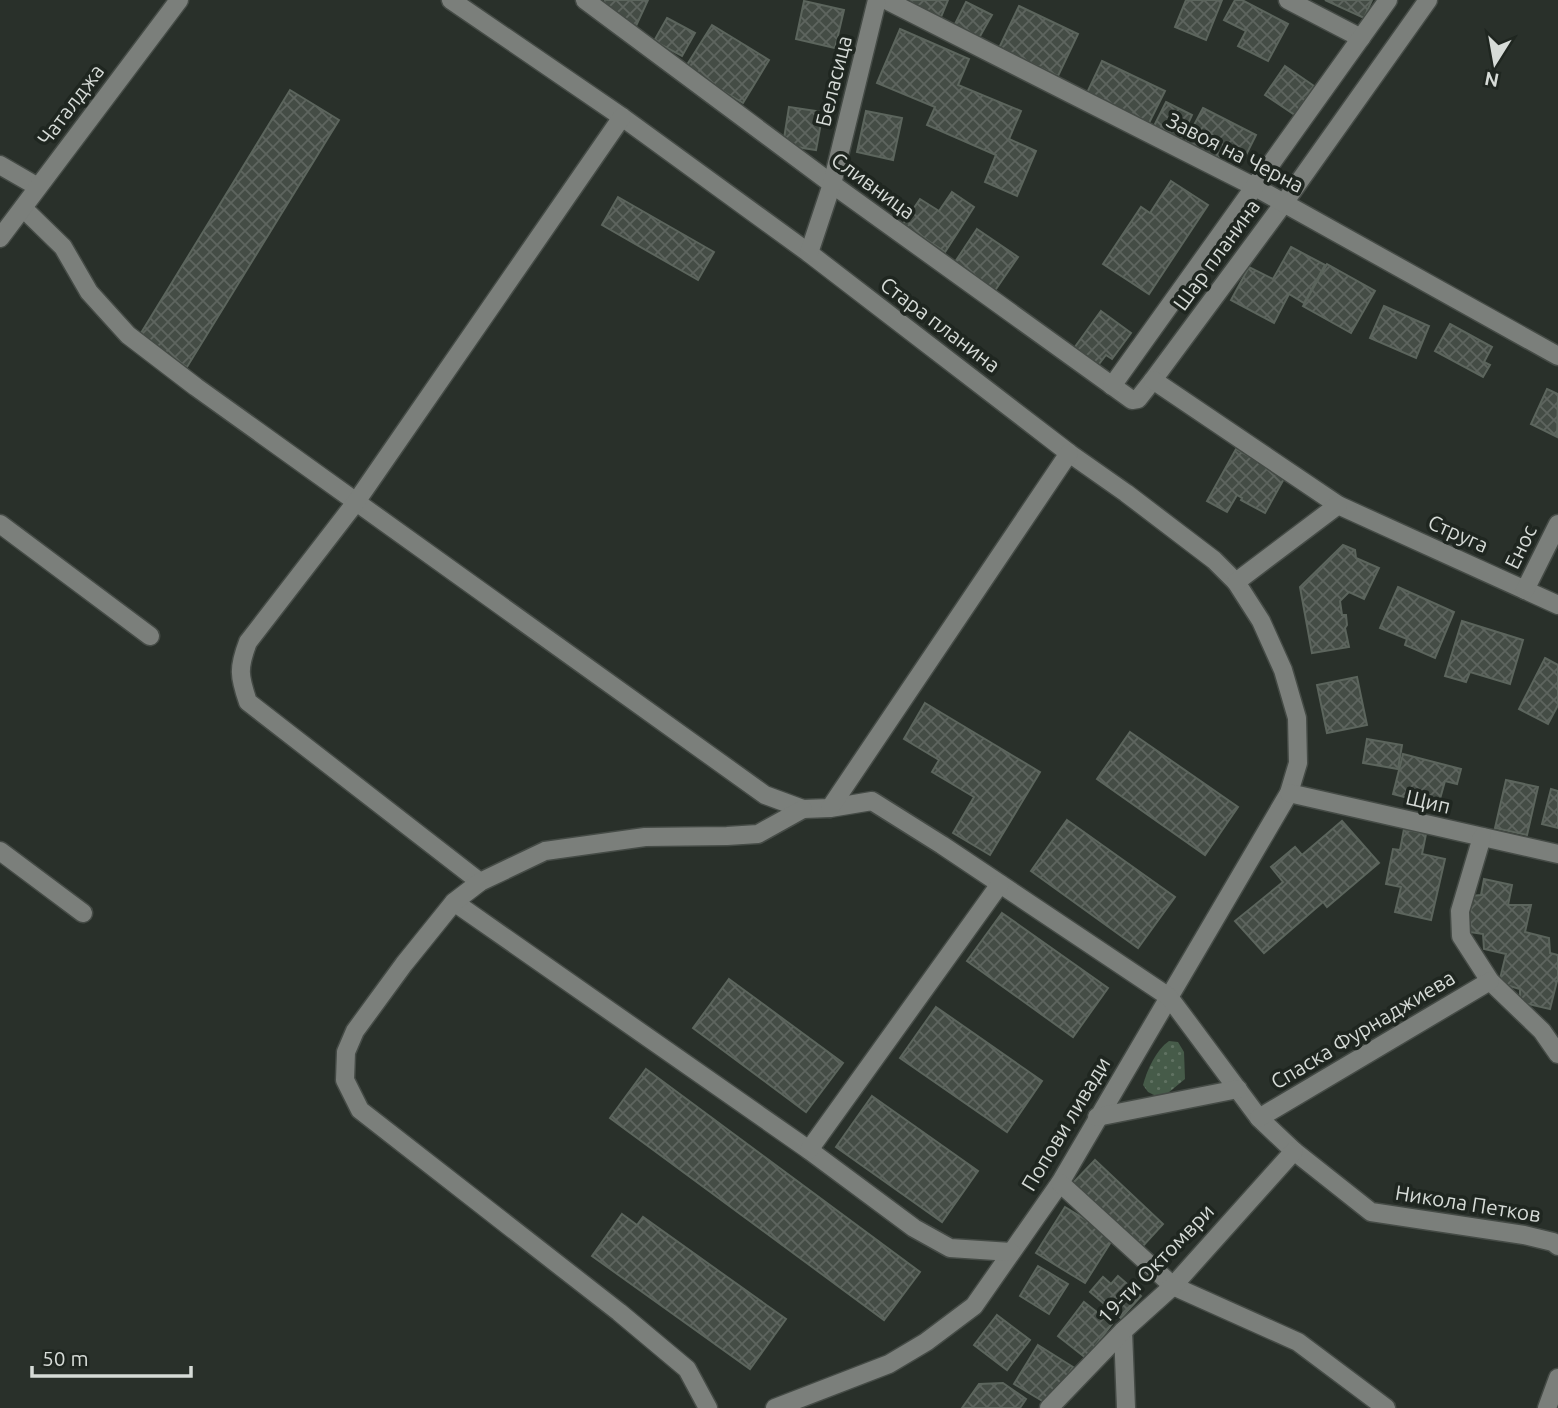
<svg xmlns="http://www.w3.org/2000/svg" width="1558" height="1408" font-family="Ubuntu,sans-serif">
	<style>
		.park { fill: url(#park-dots) }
		.building { fill: url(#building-cross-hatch); stroke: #5c655d; stroke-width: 2 }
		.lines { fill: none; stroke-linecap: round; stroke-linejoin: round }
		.minor-casing { stroke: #454b46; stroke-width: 21 }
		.minor { stroke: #7b7f7b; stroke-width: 18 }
		.labels { text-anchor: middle; stroke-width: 7; stroke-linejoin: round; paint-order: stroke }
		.street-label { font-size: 21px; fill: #d6dbd7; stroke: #1f2620 }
	</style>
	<defs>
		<pattern id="park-dots" width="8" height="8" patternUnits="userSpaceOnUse" patternTransform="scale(1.75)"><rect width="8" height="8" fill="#465b49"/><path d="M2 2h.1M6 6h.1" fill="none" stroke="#607262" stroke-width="1.8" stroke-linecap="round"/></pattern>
		<pattern id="building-cross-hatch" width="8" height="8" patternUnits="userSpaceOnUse" patternTransform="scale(1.75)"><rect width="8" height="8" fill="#444c45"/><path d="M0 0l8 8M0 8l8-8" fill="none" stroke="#5e655f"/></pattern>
	</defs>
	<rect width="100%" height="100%" fill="#29302a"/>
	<path class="park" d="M1169 1041 1178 1042 1184 1052 1185 1079 1168 1093 1156 1096 1148 1092 1143 1085C1147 1070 1156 1050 1169 1041Z"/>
	<g class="building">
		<path d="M605 0H648L636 26 601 9Z"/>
		<path d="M891 0H948L939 22Z"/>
		<path d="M1186 0H1222L1206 40 1175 27Z"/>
		<path d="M1235 0H1242L1288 24 1268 61 1238 46 1246 31 1224 20Z"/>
		<path d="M1325 0H1372L1364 18Z"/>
		<path d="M804 1 844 10 835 48 796 39Z"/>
		<path d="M966 2 992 15 979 38 954 26Z"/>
		<path d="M1019 6 1078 34 1058 76 999 48Z"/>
		<path d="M667 18 695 33 682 56 654 41Z"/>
		<path d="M712 25 769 60 743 103 685 68Z"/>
		<path d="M900 29 969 59 958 85 1021 111 1009 139 1036 151 1017 196 985 182 996 155 927 125 935 107 877 83Z"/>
		<path d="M1102 61 1165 91 1147 127 1085 97Z"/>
		<path d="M1285 66 1314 86 1295 115 1265 95Z"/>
		<path d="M290 90 339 120 187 367 138 338Z"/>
		<path d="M1166 102 1192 115 1181 139 1154 126Z"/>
		<path d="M789 107 823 112 816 150 783 145Z"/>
		<path d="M1203 108 1256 135 1241 165 1220 154 1218 159 1185 142Z"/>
		<path d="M866 111 902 118 893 160 857 152Z"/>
		<path d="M1171 181 1208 205 1149 294 1103 264 1141 207 1150 213Z"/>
		<path d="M952 192 974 207 945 252 903 224 920 199 939 211Z"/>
		<path d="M618 197 714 252 698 280 602 225Z"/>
		<path d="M977 229 1018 257 994 292 953 265Z"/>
		<path d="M1291 247 1325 265 1304 303 1289 294 1274 323 1231 300 1249 267 1273 279Z"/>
		<path d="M1327 264 1375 291 1351 333 1303 306Z"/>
		<path d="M1384 306 1429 326 1416 358 1370 338Z"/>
		<path d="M1101 311 1131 333 1112 359 1106 355 1096 368 1072 351Z"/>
		<path d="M1450 324 1492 347 1484 362 1490 365 1483 377 1435 351Z"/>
		<path d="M1547 389 1558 394 1557 437 1531 424Z"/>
		<path d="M1236 449 1285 477 1265 513 1241 500 1242 498 1237 495 1227 512 1207 501Z"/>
		<path d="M1343 545 1355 550 1356 558 1379 568 1364 599 1349 592 1340 601 1342 615H1346L1347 625 1345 628 1349 647 1312 653 1300 587Z"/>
		<path d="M1398 587 1454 612 1435 658 1405 645 1407 639 1380 628Z"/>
		<path d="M1462 621 1523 640 1510 684 1470 672 1466 682 1445 676Z"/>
		<path d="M1545 658 1558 665V705L1548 724 1519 709Z"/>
		<path d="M1357 677 1367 725 1327 733 1317 685Z"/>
		<path d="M925 703 1040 772 990 855 953 833 974 797 932 772 939 760 904 739Z"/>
		<path d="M1130 732 1238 807 1205 855 1097 779Z"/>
		<path d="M1367 739 1402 745 1398 769 1363 763Z"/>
		<path d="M1403 754 1461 769 1457 784 1445 781 1438 806 1393 794Z"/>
		<path d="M1506 780 1538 787 1527 835 1495 828Z"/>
		<path d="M1551 789 1558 791V828L1542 824Z"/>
		<path d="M1067 820 1175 897 1138 948 1031 871Z"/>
		<path d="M1342 821 1379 863 1327 907 1323 902 1264 953 1235 921 1283 882 1271 867 1295 847 1302 855Z"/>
		<path d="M1404 829 1426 834 1422 854 1445 859 1431 920 1395 912 1401 887 1386 884 1393 849 1400 850Z"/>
		<path d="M1484 879 1512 885 1508 905H1531L1525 932 1549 938 1550 953 1558 955V981H1557L1550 1009 1520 1002V989L1499 983 1506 954 1484 949 1483 934 1463 931 1471 896 1481 895Z"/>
		<path d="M1002 913 1108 988 1073 1037 967 961Z"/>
		<path d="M729 979 843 1063 806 1112 693 1028Z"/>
		<path d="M936 1007 1042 1081 1007 1132 900 1058Z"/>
		<path d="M646 1069 920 1272 884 1320 610 1118Z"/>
		<path d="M872 1096 978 1171 942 1222 836 1147Z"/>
		<path d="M1095 1160 1163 1224 1141 1248 1072 1184Z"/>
		<path d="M1065 1207 1114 1237 1085 1283 1036 1253Z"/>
		<path d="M622 1214 637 1225 643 1217 786 1319 750 1369 592 1256Z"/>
		<path d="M1038 1266 1068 1284 1049 1314 1020 1296Z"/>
		<path d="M1118 1276 1141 1296 1121 1318 1090 1292 1103 1277 1111 1284Z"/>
		<path d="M1084 1302 1112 1324 1086 1358 1058 1336Z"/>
		<path d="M997 1315 1030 1340 1007 1370 974 1345Z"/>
		<path d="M1038 1345 1073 1367 1049 1405 1014 1384Z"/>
		<path d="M1003 1383 1026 1399 1020 1408H962L979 1384Z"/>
	</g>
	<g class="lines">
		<g class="minor-casing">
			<g id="minor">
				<path d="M451 0 622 117 809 253 1069 453 1126 493 1214 560 1236 582 1261 621 1283 670 1297 718 1298 763 1289 793 1060 1183 974 1306 926 1342 889 1364 775 1408"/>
				<path d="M585 0 832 184 1132 400 1138 399 1153 380 1284 203 1428 0"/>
				<path d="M886 0 1255 187 1558 356"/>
				<path d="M1288 0 1361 38"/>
				<path d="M0 165 38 187"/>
				<path d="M23 208 63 247 89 292 128 335 196 387 765 795 803 809 830 808 872 801 942 845 1169 997 1259 1118 1294 1151 1371 1212 1524 1235 1553 1242 1558 1246"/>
				<path d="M0 238 179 0"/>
				<path d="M809 253 832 184 877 0"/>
				<path d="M1153 380 1338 505 1558 605"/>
				<path d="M1112 386 1388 0"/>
				<path d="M0 524 150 636"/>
				<path d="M1236 582 1338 505"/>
				<path d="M1525 590 1558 524"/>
				<path d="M1289 793 1558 854"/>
				<path d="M830 808 1069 453"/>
				<path d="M1482 837 1460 911 1461 936 1490 981 1542 1031 1558 1054"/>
				<path d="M0 851 83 913"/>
				<path d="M480 882 248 702C239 676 238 668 248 642L356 502 622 117"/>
				<path d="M454 902 809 1150 914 1228 950 1248 1011 1252"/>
				<path d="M1097 1117 1238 1089"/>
				<path d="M1259 1118 1490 981"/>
				<path d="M809 1150 1000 884"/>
				<path d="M1060 1183 1173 1286 1298 1342 1386 1408"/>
				<path d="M1123 1331 1126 1408"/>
				<path d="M708 1408 687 1369 619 1312 360 1110 345 1080 346 1052 355 1031 404 964 454 902 480 882 545 851 645 837 727 836 758 834 803 809"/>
				<path d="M1049 1408 1123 1331 1173 1286 1294 1151"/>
				<path d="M1547 1408 1558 1378"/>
			</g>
		</g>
		<use href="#minor" class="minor"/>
	</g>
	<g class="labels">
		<g class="street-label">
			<text transform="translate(834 81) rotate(-76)" y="7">Беласица</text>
			<text transform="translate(71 105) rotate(-53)" y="7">Чаталджа</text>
			<text transform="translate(1235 153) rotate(27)" y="7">Завоя на Черна</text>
			<text transform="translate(873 186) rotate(36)" y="7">Сливница</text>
			<text transform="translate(1217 255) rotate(-54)" y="7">Шар планина</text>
			<text transform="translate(940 325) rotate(37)" y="7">Стара планина</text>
			<text transform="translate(1458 534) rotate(24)" y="7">Струга</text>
			<text transform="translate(1521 547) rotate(-64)" y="7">Енос</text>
			<text transform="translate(1428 802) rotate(13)" y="7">Щип</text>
			<text transform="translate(1363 1030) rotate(-31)" y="7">Спаска Фурнаджиева</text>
			<text transform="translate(1066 1124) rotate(-59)" y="7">Попови ливади</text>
			<text transform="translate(1468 1204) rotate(9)" y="7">Никола Петков</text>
			<text transform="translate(1156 1264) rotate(-46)" y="7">19-ти Октомври</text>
		</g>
	</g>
	<g transform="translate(1495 63) rotate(191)" stroke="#1f2620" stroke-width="5" paint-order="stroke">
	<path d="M0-5L12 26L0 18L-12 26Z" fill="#d6dbd7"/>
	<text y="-10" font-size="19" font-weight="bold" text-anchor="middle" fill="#d6dbd7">N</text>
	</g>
	<path d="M32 1366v10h159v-10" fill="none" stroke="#d6dbd7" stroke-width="3.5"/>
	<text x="42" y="1366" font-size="21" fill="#d6dbd7" stroke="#1f2620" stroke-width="5" paint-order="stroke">50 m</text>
</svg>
